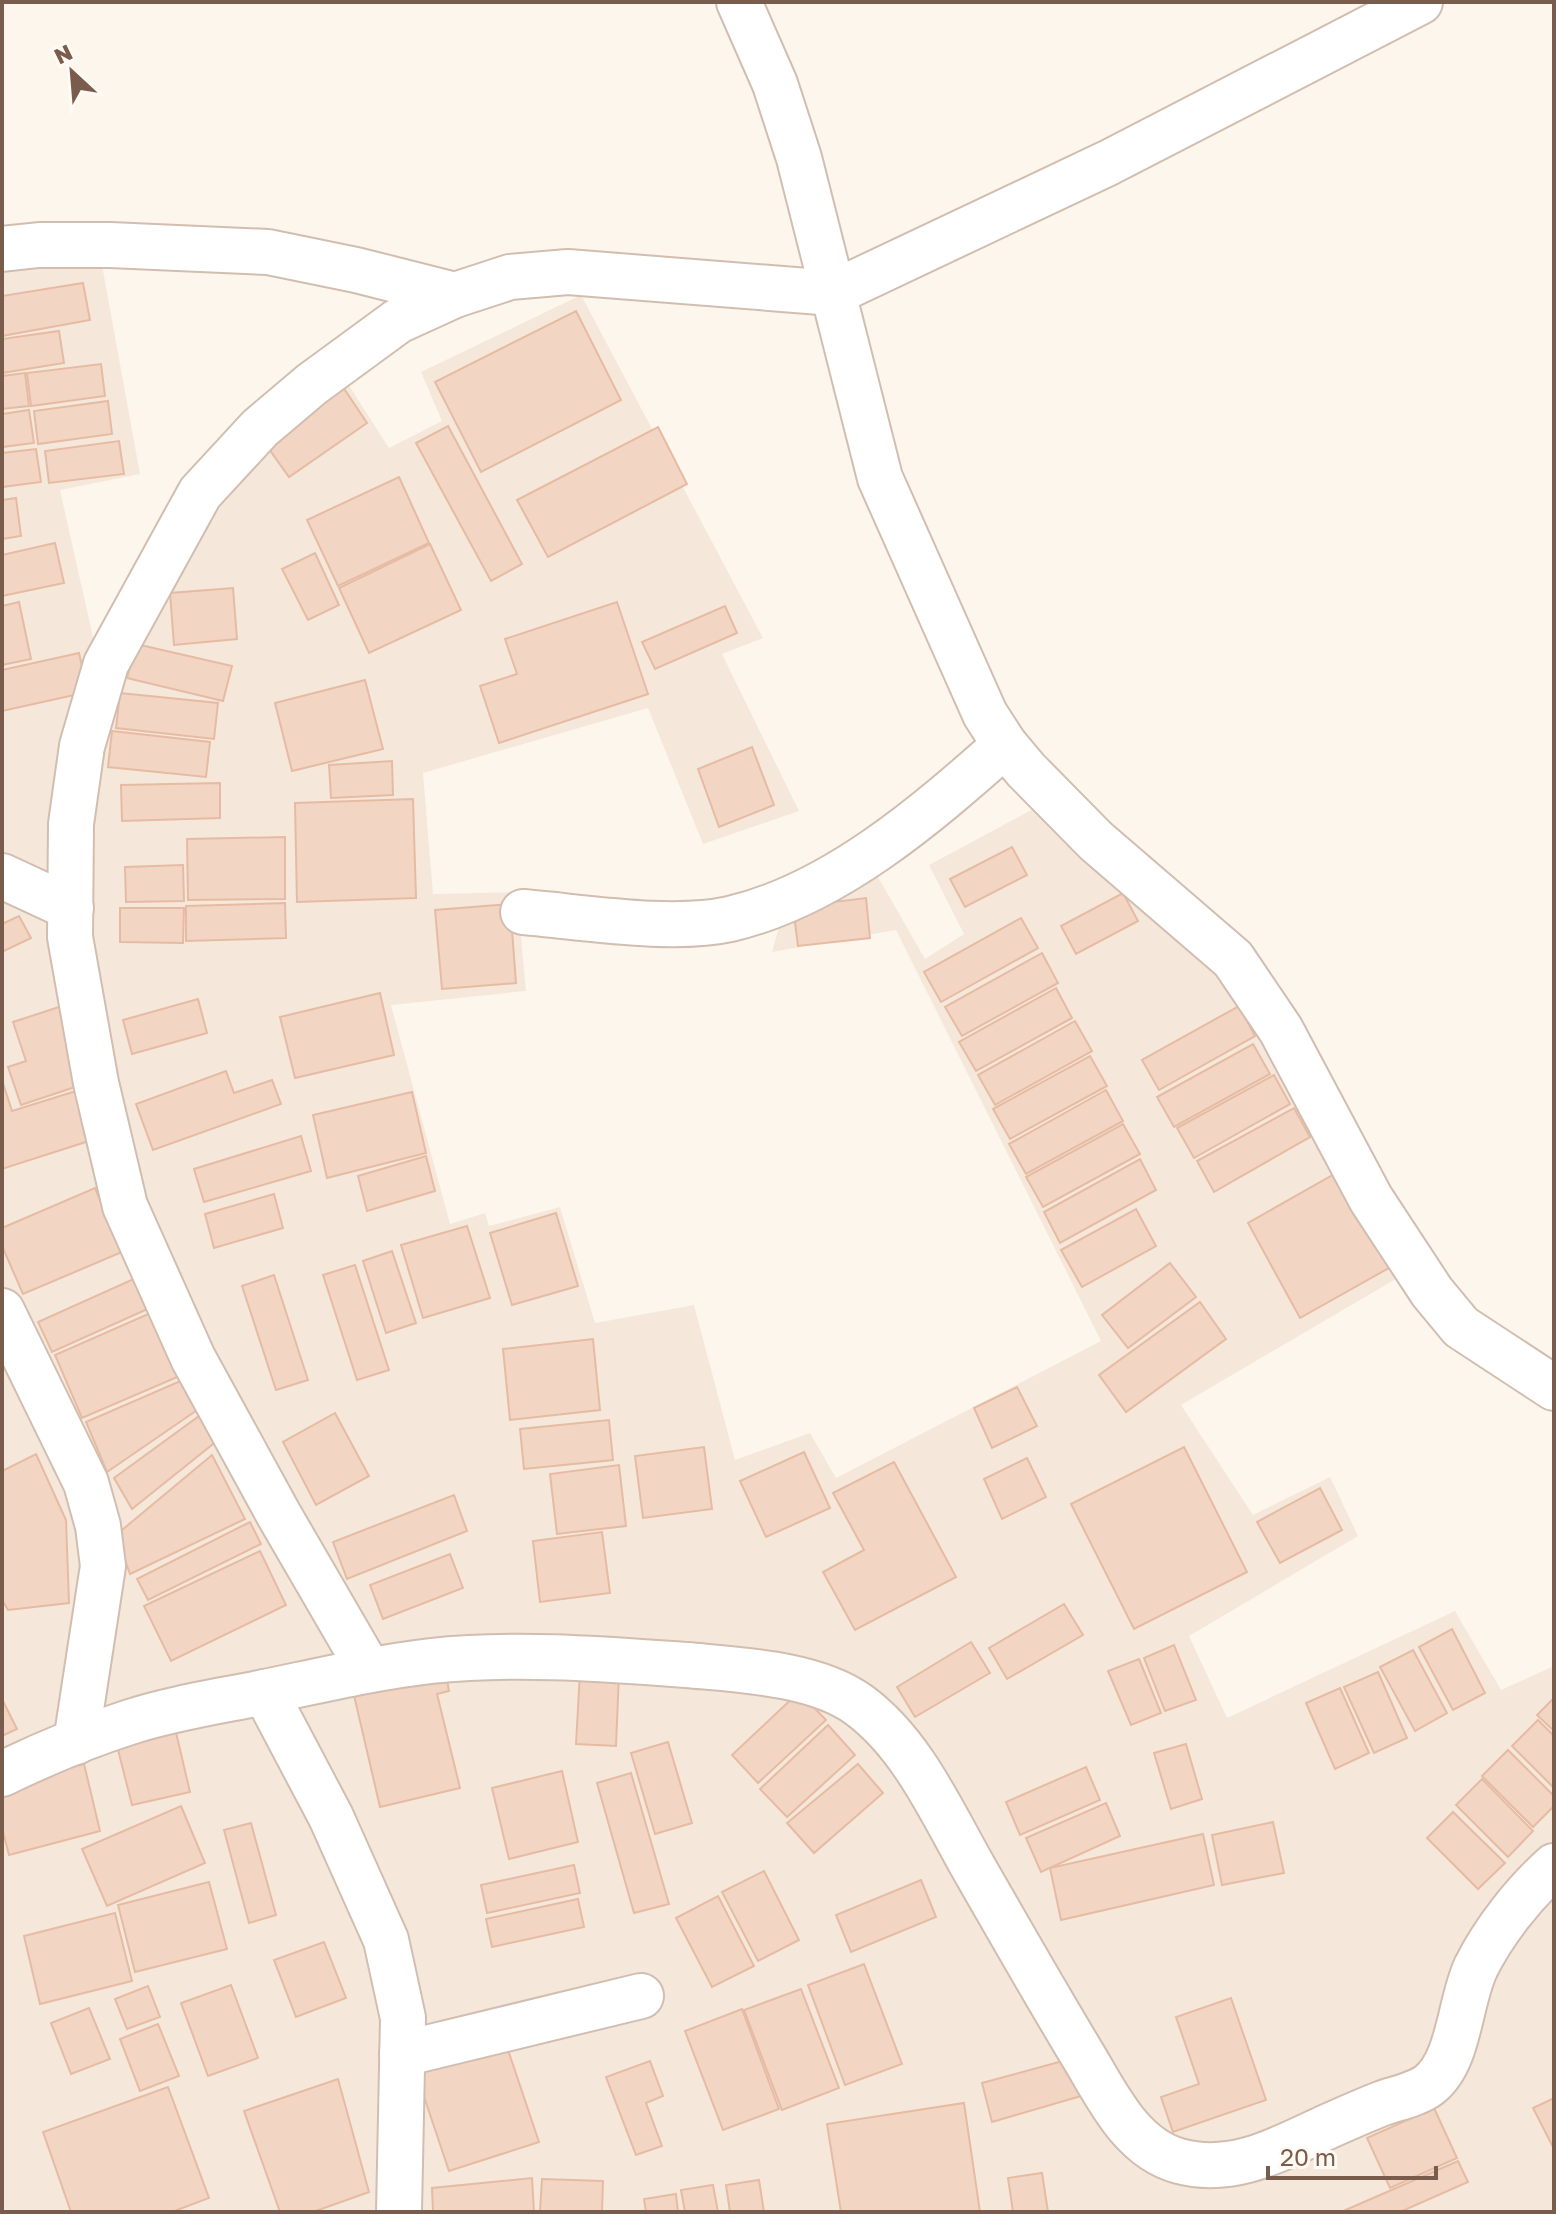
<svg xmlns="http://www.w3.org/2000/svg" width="1556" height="2214" font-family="'Golos Text',sans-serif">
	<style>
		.residential { fill: #f5e8da }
		.building { fill: #f3d5c3; stroke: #e6bba3; stroke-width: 2 }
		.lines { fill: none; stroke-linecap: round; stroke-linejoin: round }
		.minor-casing { stroke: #d1beb0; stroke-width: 48 }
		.minor { stroke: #fff; stroke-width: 44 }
	</style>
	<rect width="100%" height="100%" fill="#fdf6ec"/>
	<path class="residential" d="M102 265 140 474 60 490 95 646 147 636 234 479 341 373 389 448 442 421 421 372 581 295 763 638 722 654 799 811 703 844 648 708 423 773 433 894 517 892 526 991 391 1005 450 1224 485 1213 489 1226 560 1207 595 1323 694 1305 735 1460 810 1433 836 1478 1101 1341 896 930 772 952 786 902 874 870 925 959 964 934 929 865 1037 807 1221 968 1406 1273 1181 1405 1253 1515 1330 1477 1358 1536 1189 1636 1227 1718 1455 1611 1501 1690 1554 1666V2212H2V269Z"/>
	<g class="building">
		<path d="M83 283 90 320 2 336V296Z"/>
		<path d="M576 311 621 400 481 472 435 382Z"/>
		<path d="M59 331 64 363 2 373V339Z"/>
		<path d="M101 364 105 396 31 406 27 373Z"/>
		<path d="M25 373 29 406 2 409V376Z"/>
		<path d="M343 387 367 423 289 477 264 442Z"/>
		<path d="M108 401 112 434 38 444 34 411Z"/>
		<path d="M29 410 34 443 2 447V414Z"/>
		<path d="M448 426 522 564 491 581 416 443Z"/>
		<path d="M658 427 687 484 548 557 517 500Z"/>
		<path d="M119 441 124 474 49 483 45 451Z"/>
		<path d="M36 449 41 482 2 487V453Z"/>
		<path d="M399 477 429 543 338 586 307 520Z"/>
		<path d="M16 498 21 536 2 539V500Z"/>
		<path d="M55 543 64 583 2 596V555Z"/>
		<path d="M430 544 461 610 369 653 339 588Z"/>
		<path d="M315 553 339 605 308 620 282 569Z"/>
		<path d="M233 588 237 639 174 645 170 593Z"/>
		<path d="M19 602 31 659 2 665V606Z"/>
		<path d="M617 602 648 694 499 743 480 686 517 674 505 639Z"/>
		<path d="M725 606 737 633 655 669 642 642Z"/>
		<path d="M136 644 232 666 223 701 127 678Z"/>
		<path d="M79 653 88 692 2 711V670Z"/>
		<path d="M365 680 383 749 292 771 275 703Z"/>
		<path d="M120 693 218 703 214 739 116 728Z"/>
		<path d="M112 731 210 742 206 777 108 767Z"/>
		<path d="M752 747 774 805 719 827 698 769Z"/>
		<path d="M392 761 393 795 331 798 329 765Z"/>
		<path d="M220 783V818L122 821 121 785Z"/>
		<path d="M413 799 416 898 297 902 295 803Z"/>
		<path d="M285 837V899L188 900 187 839Z"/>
		<path d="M1012 847 1027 875 965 907 950 879Z"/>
		<path d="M183 865 184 901 126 902 125 867Z"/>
		<path d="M1123 893 1138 921 1076 954 1061 926Z"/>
		<path d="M866 898 870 938 798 946 793 907Z"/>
		<path d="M285 903 286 938 186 941V906Z"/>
		<path d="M510 904 516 983 442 989 435 910Z"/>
		<path d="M120 908H184L183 943 120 942Z"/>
		<path d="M19 916 31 938 2 952V924Z"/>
		<path d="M1021 918 1038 948 941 1002 924 972Z"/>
		<path d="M1042 953 1058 983 962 1036 945 1007Z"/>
		<path d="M1056 988 1072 1018 976 1071 959 1042Z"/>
		<path d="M380 993 394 1055 295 1078 280 1017Z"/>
		<path d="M198 999 207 1033 132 1054 123 1020Z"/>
		<path d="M62 1006 87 1083 21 1105 8 1067 26 1061 13 1022Z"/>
		<path d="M1239 1006 1255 1036 1159 1090 1142 1060Z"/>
		<path d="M1075 1021 1092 1051 995 1105 978 1075Z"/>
		<path d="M1253 1044 1270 1074 1174 1127 1157 1097Z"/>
		<path d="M1090 1056 1107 1086 1010 1139 993 1109Z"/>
		<path d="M226 1071 234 1093 272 1080 281 1104 153 1150 136 1104Z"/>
		<path d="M1274 1075 1290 1104 1194 1158 1177 1128Z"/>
		<path d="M2 1080 12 1111 76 1091 92 1140 2 1169Z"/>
		<path d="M1106 1090 1123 1121 1026 1174 1009 1144Z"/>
		<path d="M412 1092 426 1153 327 1178 313 1115Z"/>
		<path d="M1294 1108 1310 1137 1214 1192 1197 1161Z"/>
		<path d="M1123 1124 1140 1154 1043 1207 1026 1177Z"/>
		<path d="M301 1136 311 1171 204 1202 194 1169Z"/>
		<path d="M426 1156 435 1191 367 1211 358 1176Z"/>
		<path d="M1140 1159 1156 1190 1060 1243 1044 1212Z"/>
		<path d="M1343 1169 1396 1264 1300 1318 1248 1223Z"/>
		<path d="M95 1188 122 1252 23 1294 2 1246V1228Z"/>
		<path d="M274 1194 283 1228 214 1248 205 1214Z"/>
		<path d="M1136 1209 1156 1246 1082 1287 1061 1250Z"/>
		<path d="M556 1213 578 1286 512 1305 490 1233Z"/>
		<path d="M467 1226 490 1298 423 1318 401 1245Z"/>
		<path d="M392 1251 416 1323 386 1333 363 1261Z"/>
		<path d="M1170 1263 1196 1297 1128 1348 1102 1315Z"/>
		<path d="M355 1265 389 1370 357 1380 323 1275Z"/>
		<path d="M274 1275 308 1380 276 1390 242 1286Z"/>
		<path d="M138 1277 152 1307 52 1352 38 1322Z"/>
		<path d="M1200 1302 1226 1339 1126 1412 1099 1375Z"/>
		<path d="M155 1311 182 1375 82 1418 55 1355Z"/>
		<path d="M593 1339 600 1410 510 1420 503 1349Z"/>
		<path d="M185 1379 203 1406 107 1472 86 1422Z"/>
		<path d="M1017 1387 1037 1426 992 1448 974 1408Z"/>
		<path d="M206 1411 223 1436 132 1509 114 1478Z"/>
		<path d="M335 1413 369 1476 316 1505 283 1442Z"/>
		<path d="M609 1420 613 1460 524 1469 520 1429Z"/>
		<path d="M704 1447 712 1509 643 1518 635 1456Z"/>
		<path d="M1184 1447 1247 1572 1134 1629 1071 1504Z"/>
		<path d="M804 1452 830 1508 766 1537 740 1481Z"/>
		<path d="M36 1454 66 1520 69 1603 8 1610 2 1600V1471Z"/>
		<path d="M212 1455 245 1519 130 1574 116 1535Z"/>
		<path d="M1027 1458 1046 1497 1002 1519 984 1479Z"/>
		<path d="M894 1462 956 1577 855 1630 823 1572 864 1550 833 1493Z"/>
		<path d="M619 1465 626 1526 557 1534 550 1474Z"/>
		<path d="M1320 1488 1342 1530 1280 1563 1257 1522Z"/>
		<path d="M454 1495 467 1531 347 1579 333 1542Z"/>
		<path d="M250 1522 261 1544 148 1600 137 1579Z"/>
		<path d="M602 1532 610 1593 540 1602 533 1541Z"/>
		<path d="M260 1551 286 1605 171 1661 144 1606Z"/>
		<path d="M450 1554 463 1588 383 1619 370 1585Z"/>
		<path d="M1064 1604 1083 1635 1007 1679 989 1648Z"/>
		<path d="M1452 1629 1485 1693 1453 1710 1419 1647Z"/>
		<path d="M971 1642 990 1673 915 1717 897 1687Z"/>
		<path d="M1174 1645 1196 1700 1165 1711 1144 1658Z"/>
		<path d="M1413 1650 1447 1713 1415 1731 1380 1667Z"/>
		<path d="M1139 1659 1161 1713 1131 1725 1108 1671Z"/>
		<path d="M445 1669 449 1691 437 1694 460 1788 380 1807 353 1691Z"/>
		<path d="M580 1672 619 1673 616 1746 576 1744Z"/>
		<path d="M1378 1672 1407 1738 1374 1753 1344 1687Z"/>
		<path d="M1340 1688 1369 1753 1335 1769 1306 1703Z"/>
		<path d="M799 1692 826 1720 758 1783 732 1755Z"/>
		<path d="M1554 1698V1731L1537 1715Z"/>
		<path d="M2 1699 17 1729 2 1736Z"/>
		<path d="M1538 1720 1554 1736V1788L1512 1746Z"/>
		<path d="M174 1724 190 1792 132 1805 115 1738Z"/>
		<path d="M828 1725 855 1755 787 1817 760 1789Z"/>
		<path d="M668 1742 692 1823 655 1834 631 1753Z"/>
		<path d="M1186 1744 1202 1799 1171 1809 1154 1753Z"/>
		<path d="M1508 1750 1554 1796V1806L1533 1827 1482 1776Z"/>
		<path d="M84 1764 100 1831 9 1855 2 1828V1785Z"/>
		<path d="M858 1764 883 1793 814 1853 787 1823Z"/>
		<path d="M1086 1767 1100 1800 1020 1835 1006 1802Z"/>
		<path d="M562 1771 578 1842 509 1859 492 1788Z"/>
		<path d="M631 1773 669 1904 634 1913 597 1783Z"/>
		<path d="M1482 1779 1533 1831 1508 1857 1456 1805Z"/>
		<path d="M1106 1803 1120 1836 1041 1872 1026 1838Z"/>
		<path d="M181 1806 205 1863 107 1906 82 1849Z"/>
		<path d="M1453 1812 1505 1863 1478 1889 1427 1838Z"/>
		<path d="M1273 1822 1284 1873 1222 1885 1212 1835Z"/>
		<path d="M251 1823 276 1915 249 1923 224 1830Z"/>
		<path d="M1203 1834 1214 1885 1061 1920 1050 1868Z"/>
		<path d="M574 1865 580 1893 487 1913 481 1885Z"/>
		<path d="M764 1871 799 1940 758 1961 722 1892Z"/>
		<path d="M921 1880 936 1917 851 1952 836 1915Z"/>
		<path d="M209 1882 227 1949 135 1972 118 1905Z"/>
		<path d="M718 1896 754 1966 712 1987 676 1918Z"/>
		<path d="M578 1899 584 1927 492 1947 486 1919Z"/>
		<path d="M115 1913 132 1981 40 2004 24 1936Z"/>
		<path d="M324 1942 346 1998 296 2017 274 1960Z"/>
		<path d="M864 1964 902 2064 845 2085 808 1985Z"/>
		<path d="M231 1985 258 2058 208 2076 181 2003Z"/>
		<path d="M148 1986 160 2017 127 2029 115 1999Z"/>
		<path d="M801 1989 839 2088 782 2110 744 2010Z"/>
		<path d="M1231 1998 1266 2100 1173 2132 1161 2097 1199 2084 1176 2017Z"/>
		<path d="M89 2008 110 2059 71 2074 51 2023Z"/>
		<path d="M742 2009 779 2109 723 2130 685 2031Z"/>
		<path d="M158 2024 179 2076 140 2091 120 2039Z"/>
		<path d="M504 2038 539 2142 449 2171 414 2067Z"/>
		<path d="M1070 2059 1081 2096 992 2122 982 2083Z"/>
		<path d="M650 2061 663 2096 646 2103 662 2146 636 2155 606 2077Z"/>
		<path d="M338 2079 369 2192 313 2212H280L244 2111Z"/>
		<path d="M168 2087 209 2198 172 2212H71L43 2132Z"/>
		<path d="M1554 2098V2149L1533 2108Z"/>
		<path d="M964 2103 980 2212H841L827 2124Z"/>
		<path d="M1434 2108 1457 2158 1390 2188 1367 2138Z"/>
		<path d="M1458 2161 1468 2182 1400 2212H1341Z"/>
		<path d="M1042 2173 1048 2212H1013L1008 2178Z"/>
		<path d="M532 2178 534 2212H433L432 2188Z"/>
		<path d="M542 2179 603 2181 602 2212 540 2211Z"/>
		<path d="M759 2180 764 2212H730L726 2185Z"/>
		<path d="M713 2185 718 2212H685L681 2190Z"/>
		<path d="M676 2194 678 2212H646L644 2199Z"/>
	</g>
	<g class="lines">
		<g class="minor-casing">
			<g id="minor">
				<path d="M739 2 775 84 799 158 880 478 985 714 1005 745 1026 770 1096 841 1233 959 1281 1030 1371 1199 1432 1292 1461 1327 1554 1388"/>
				<path d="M2 249 39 245H110L268 252 356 270 455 295"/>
				<path d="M2 876 71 908"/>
				<path d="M523 912C583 917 672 932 730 919 834 895 927 814 1005 745"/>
				<path d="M2 1311 86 1483 98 1526 103 1566 76 1742"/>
				<path d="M369 1670 279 1515 193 1358 125 1206 96 1083 70 937 71 824 82 746 106 664 200 493 260 428 312 384 398 321 455 295 510 277 568 272 833 293 1108 163 1420 2"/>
				<path d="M265 1692 331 1817 386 1940 403 2018 399 2212"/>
				<path d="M2 1774C43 1754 86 1736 130 1722 170 1709 214 1702 255 1694 314 1682 371 1668 431 1661 515 1652 603 1659 687 1665 740 1670 815 1673 859 1705 911 1743 941 1810 972 1865 1008 1928 1044 1991 1082 2054 1106 2093 1130 2148 1179 2161 1234 2176 1281 2148 1329 2126 1347 2118 1365 2110 1383 2103 1398 2098 1417 2094 1429 2085 1460 2061 1459 2003 1476 1967 1494 1931 1524 1893 1554 1866"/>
				<path d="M402 2054 641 1996"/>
			</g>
		</g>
		<use href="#minor" class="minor"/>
	</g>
	<rect width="1556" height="2214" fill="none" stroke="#7a5c4d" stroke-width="8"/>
	<g transform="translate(72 72) rotate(334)" stroke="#fffaf3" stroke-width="6" paint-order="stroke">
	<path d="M0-6L14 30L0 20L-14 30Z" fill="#7a5c4d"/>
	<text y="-12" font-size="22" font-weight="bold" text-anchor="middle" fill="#7a5c4d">N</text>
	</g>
	<path d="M1268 2166v12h168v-12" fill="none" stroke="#7a5c4d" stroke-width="4"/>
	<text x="1280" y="2166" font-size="24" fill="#7a5c4d" stroke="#fffaf3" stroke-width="6" paint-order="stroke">20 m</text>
</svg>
